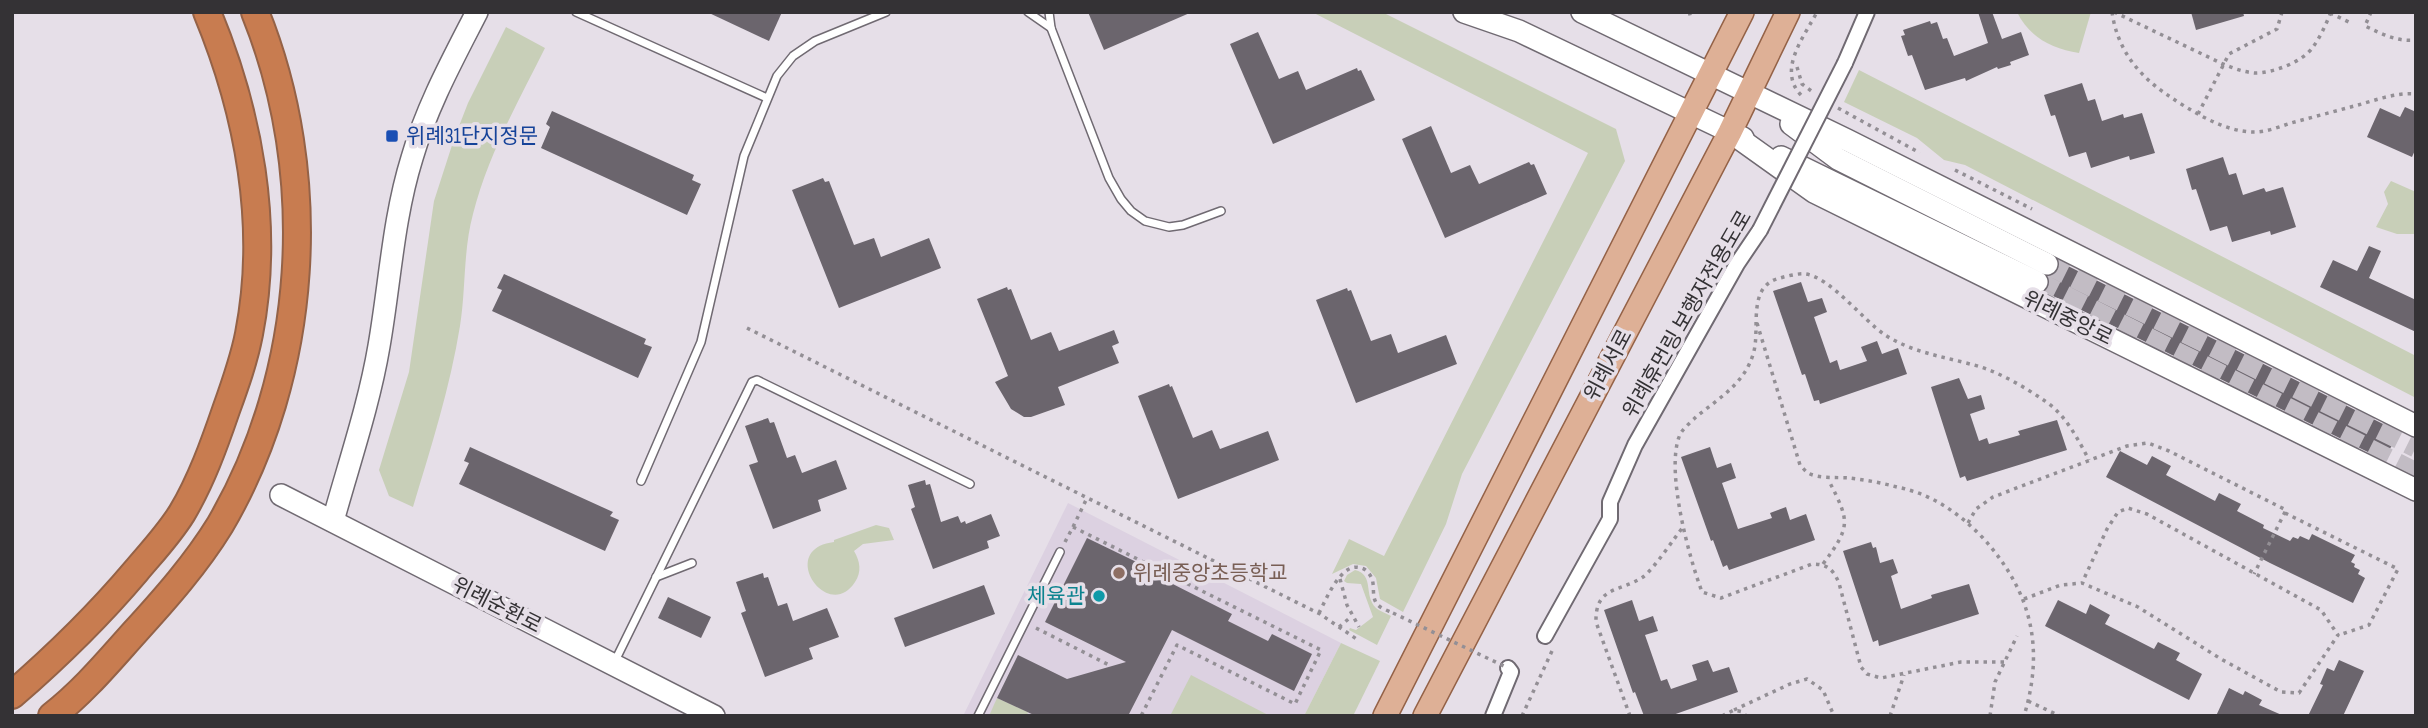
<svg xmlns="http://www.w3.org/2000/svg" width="2428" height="728" font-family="'Sofia Sans Condensed','Noto Sans KR',sans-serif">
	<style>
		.built { fill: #dcd1e1 }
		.green { fill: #c8cfb8 }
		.building { fill: #6b656d }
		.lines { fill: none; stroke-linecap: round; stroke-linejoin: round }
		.secondary-tunnel { stroke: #c2bcc4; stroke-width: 21; stroke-dasharray: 21 10; stroke-linecap: butt }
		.lane-casing { stroke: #706a72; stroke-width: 10 }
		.street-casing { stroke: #706a72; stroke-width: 18 }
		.secondary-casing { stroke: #706a72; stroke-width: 24 }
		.primary-casing { stroke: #946247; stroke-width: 26 }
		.highway-casing { stroke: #946247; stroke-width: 30 }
		.path { stroke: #938f95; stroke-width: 3.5; stroke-dasharray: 3.5 5; stroke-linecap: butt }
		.lane { stroke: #fff; stroke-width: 7 }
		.street { stroke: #fff; stroke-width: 14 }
		.secondary { stroke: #fff; stroke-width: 21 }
		.primary { stroke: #deb096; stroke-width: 23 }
		.highway { stroke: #c87c50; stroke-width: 26 }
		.street-bridge-casing { stroke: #706a72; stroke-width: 18; stroke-linecap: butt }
		.path-bridge { stroke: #938f95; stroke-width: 3.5; stroke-dasharray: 3.5 5; stroke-linecap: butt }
		.street-bridge { stroke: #fff; stroke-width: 14 }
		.transit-dot { fill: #1a4fb4; stroke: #e6dfe8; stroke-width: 2.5 }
		.education-dot { fill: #8d6e63; stroke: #e6dfe8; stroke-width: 2.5 }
		.culture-dot { fill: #0f9aa8; stroke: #e6dfe8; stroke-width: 2.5 }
		.labels { text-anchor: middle; stroke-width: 7; stroke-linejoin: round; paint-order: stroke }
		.transit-label { font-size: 21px; fill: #164399; stroke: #e6dfe8; text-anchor: start }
		.street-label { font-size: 21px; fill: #343235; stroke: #e6dfe8 }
		.education-label { font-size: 21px; fill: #785e54; stroke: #e6dfe8; text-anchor: start }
		.culture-label { font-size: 21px; fill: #0d838f; stroke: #e6dfe8; text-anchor: end }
	</style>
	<rect width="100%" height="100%" fill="#e6dfe8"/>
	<path class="built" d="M1068 503 1341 643 1304 716H963Z"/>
	<g class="green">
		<path d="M1312 12H1382L1616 129 1625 161 1462 474 1446 524 1403 612 1380 599 1376 578 1366 566 1353 564 1332 574 1349 539 1384 556 1588 153Z"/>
		<path d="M2017 12H2091L2079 53C2052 49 2029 37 2017 12Z"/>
		<path d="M506 27 545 48C518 102 488 155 473 214 463 251 466 289 460 326 450 388 431 447 413 507L389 496 379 470 409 372 434 201 454 139 468 103Z"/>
		<path d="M1859 70 2416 356V398L1965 165 1944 160 1917 138 1844 102Z"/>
		<path d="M2391 181 2416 192V234H2397L2376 227 2388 204 2384 192Z"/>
		<path d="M876 525 889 528 894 540 863 544 854 551C860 561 862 572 855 582 828 624 776 549 834 542V540Z"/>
		<path d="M1355 570C1375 575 1363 595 1376 608 1379 611 1386 613 1391 616L1377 645 1349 630 1350 628 1356 630 1373 617 1361 584 1347 583 1344 581 1347 575Z"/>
		<path d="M1341 643 1380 661 1353 716H1304Z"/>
		<path d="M1191 675 1270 716H1170Z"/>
		<path d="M997 698 1028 712 1027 716H989Z"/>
	</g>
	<g class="building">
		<path d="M707 12H782L769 41Z"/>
		<path d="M1088 12H1192L1104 50Z"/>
		<path d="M1978 12H1992L2002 39 2021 32 2029 55 2010 62 2011 65 1998 69 1997 67 1966 81 1965 78 1925 90 1912 55 1908 56 1901 36 1905 35 1903 30 1930 21 1931 24 1937 22 1943 39 1947 38 1954 56 1988 43Z"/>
		<path d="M2191 12H2243L2244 16 2196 30Z"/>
		<path d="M1258 32 1279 79 1298 71 1306 90 1357 68 1358 71 1361 70 1375 100 1273 144 1230 44Z"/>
		<path d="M2082 83 2088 101 2095 99 2102 121 2123 114 2124 118 2142 113 2155 153 2130 160 2129 156 2091 168 2086 152 2069 157 2055 115 2051 116 2044 95Z"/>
		<path d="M2405 107 2416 112V148L2412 157 2367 137 2380 108 2400 117Z"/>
		<path d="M552 111 694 175 692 180 701 184 687 215 541 148 550 127 546 124Z"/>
		<path d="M1431 126 1451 173 1470 165 1479 184 1529 162 1531 165 1534 164 1547 194 1445 238 1402 139Z"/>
		<path d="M2223 157 2229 175 2236 173 2243 195 2264 188 2266 192 2283 187 2296 227 2271 235 2270 231 2232 242 2227 226 2210 231 2196 189 2192 190 2186 169Z"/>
		<path d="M823 178 825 182 829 181 854 245 874 238 881 257 929 238 941 268 839 308 792 190Z"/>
		<path d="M2369 246 2381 251 2369 278 2416 300V332L2320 287 2333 260 2357 271Z"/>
		<path d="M2060 262 2399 432 2384 460 2045 292 2049 287V277L2058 270Z"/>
		<path d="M504 274 646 339 644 344 652 347 638 378 492 311 502 290 497 288Z"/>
		<path d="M1801 282 1808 302 1822 298 1827 312 1814 317 1830 363 1837 360 1840 370 1867 361 1861 347 1877 341 1882 354 1898 348 1907 374 1820 404 1819 400 1814 401 1805 374 1802 375 1773 291Z"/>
		<path d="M1007 287 1008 290 1011 289 1031 340 1051 332 1059 351 1114 330 1119 343 1112 346 1119 363 1058 387 1065 405 1031 417H1024L1011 409 995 382 1008 376 977 299Z"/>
		<path d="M1347 288 1348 291 1351 290 1371 341 1391 334 1398 353 1446 335 1457 364 1356 403 1316 300Z"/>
		<path d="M1959 378 1968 399 1981 395 1985 409 1970 414 1979 441 1987 438 1989 444 2020 435 2018 431 2057 420 2067 450 1967 481 1965 476 1960 478 1931 387Z"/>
		<path d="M1169 384 1170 387 1172 386 1193 438 1212 430 1220 449 1268 431 1279 460 1178 499 1138 396Z"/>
		<path d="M768 418 770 423 774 422 787 458 795 455 802 473 836 460 847 489 818 500 821 511 773 529 749 465 758 462 745 426Z"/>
		<path d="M470 447 613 512 610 516 619 520 605 551 459 484 469 463 464 461Z"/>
		<path d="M1710 447 1717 468 1731 463 1736 478 1722 483 1738 529 1772 518 1770 513 1786 507 1790 520 1806 514 1815 540 1729 570 1727 565 1723 567 1713 540 1711 541 1681 457Z"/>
		<path d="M2120 451 2147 465 2152 456 2171 466 2166 475 2215 501 2219 493 2241 504 2237 511 2264 525 2263 528 2290 541 2293 537 2298 539 2300 536 2309 540 2312 534 2355 555 2351 562 2355 564 2354 567 2360 570 2358 574 2365 578 2353 603 2270 563 2106 477Z"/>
		<path d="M925 480 926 485 930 484 941 522 958 516 961 523 965 521 966 524 991 514 1000 536 987 541 989 548 933 569 911 509 915 507 908 485Z"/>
		<path d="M1087 538 1153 570 1151 573 1232 614 1228 621 1268 641 1272 634 1312 654 1294 691 1172 630 1128 716H1036L997 698 1018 655 1067 679 1126 662 1045 622Z"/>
		<path d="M1871 542 1873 548 1876 547 1880 563 1893 559 1898 573 1891 576 1901 609 1932 598 1931 595 1969 584 1979 614 1879 646 1878 640 1873 642 1843 551Z"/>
		<path d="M763 573 764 578 768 577 778 606 787 603 793 621 827 608 839 637 809 648 813 659 765 677 741 613 746 611 736 582Z"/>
		<path d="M984 585 995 614 905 647 894 618Z"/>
		<path d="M668 597 711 617 701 638 658 618Z"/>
		<path d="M1632 600 1639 621 1653 616 1658 631 1645 635 1661 681 1667 679 1671 689 1697 680 1692 665 1708 660 1713 672 1729 667 1738 692 1670 716H1644L1635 692 1633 693 1604 610Z"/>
		<path d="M2058 600 2086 614 2090 604 2110 615 2105 624 2154 649 2158 642 2180 653 2176 660 2202 674 2189 700 2045 626Z"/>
		<path d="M2339 660 2364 671 2343 716H2308L2323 685 2320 684 2327 668 2334 671Z"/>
		<path d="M2229 688 2243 695 2245 691 2262 700 2259 705 2284 716H2216Z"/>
	</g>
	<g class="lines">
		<g class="secondary-tunnel">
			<path d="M2047 264 2416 447"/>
			<path d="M2037 282 2416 473"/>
		</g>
		<g class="lane-casing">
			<g id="lane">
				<path d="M576 12 767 98"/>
				<path d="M1028 12 1051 28"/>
				<path d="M1049 12 1051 28 1109 178 1121 199 1131 211 1145 221 1169 227 1183 225 1221 211"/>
				<path d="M641 481 701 342 744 156 777 76 793 56 815 41 886 12"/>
				<path d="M656 577 692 563"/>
				<path d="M615 661 752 382 757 380 970 484"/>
				<path d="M978 716 1060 552"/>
			</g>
		</g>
		<g class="street-casing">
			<g id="street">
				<path d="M1845 63 1867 12"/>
				<path d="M1545 636 1610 519V502L1635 445 1737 264 1760 230"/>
				<path d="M1493 716 1511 672 1508 668"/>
			</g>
		</g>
		<g class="secondary-casing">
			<g id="secondary">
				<path d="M1464 12 1519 31 1743 138"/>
				<path d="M1582 12 1847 140 2416 426"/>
				<path d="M1791 124 1838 159 2047 264"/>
				<path d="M1730 132 1814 192 2416 490"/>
				<path d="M1781 157 2037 282"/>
				<path d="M281 495 714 716"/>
				<path d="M333 521C349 463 369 405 379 346 390 283 393 219 412 158 427 106 453 59 477 12"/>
			</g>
		</g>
		<g class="primary-casing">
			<g id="primary">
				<path d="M1385 716 1742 12"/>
				<path d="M1425 716 1730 132 1788 12"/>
			</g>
		</g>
		<g class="highway-casing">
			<g id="highway">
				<path d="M12 695C57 656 98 616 136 571 152 552 169 534 182 513 201 481 214 445 226 410 235 385 244 360 249 334 270 226 249 113 207 12"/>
				<path d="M52 716C83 692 108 662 134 633 165 599 196 564 220 525 309 373 321 175 255 12"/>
			</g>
		</g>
		<g class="path">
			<path d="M2112 12C2117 48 2137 74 2166 94 2191 111 2224 132 2254 132 2266 132 2279 127 2291 123 2313 117 2336 111 2358 105 2376 100 2397 92 2416 94"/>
			<path d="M2114 12 2223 64C2233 68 2243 72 2255 73 2273 73 2303 62 2313 47 2321 36 2326 24 2331 12"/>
			<path d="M2371 12 2365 26C2382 34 2397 42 2416 40"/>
			<path d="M2330 13 2353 24"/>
			<path d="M1688 14 1697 12"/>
			<path d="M1797 67 1802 84 1814 93"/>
			<path d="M1801 95C1777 70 1804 37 1817 12"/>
			<path d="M1838 108 1920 153"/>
			<path d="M2198 114 2229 54 2277 29 2282 12"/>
			<path d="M1955 170 2032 209"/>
			<path d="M1757 323 1800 465C1803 468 1805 471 1808 473 1819 479 1837 477 1850 478 1866 480 1882 483 1897 487 1932 494 1959 513 1983 538 2031 591 2045 647 2024 716"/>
			<path d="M747 328 1320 614 1358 640"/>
			<path d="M2285 513 2398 569 2369 625 2339 635"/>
			<path d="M1968 523 1976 509 1993 497 2127 446 2148 443 2169 451 2286 510 2254 574"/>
			<path d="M1073 527 1087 498"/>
			<path d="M1065 542 1073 527 1321 650 1295 704 1177 645 1141 716"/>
			<path d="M1823 564C1851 526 1850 522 1829 481"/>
			<path d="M1340 579 1347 605 1359 627"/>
			<path d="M2024 599 2061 585 2082 583 2138 607 2221 659 2281 692 2299 693 2338 635 2321 610 2147 514 2128 508 2118 512 2107 529 2082 583"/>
			<path d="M1319 613C1326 600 1341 561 1361 568 1366 569 1370 574 1372 579 1375 587 1371 598 1378 605 1382 609 1389 611 1393 613"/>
			<path d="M1339 627 1352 616"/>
			<path d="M1036 628 1111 666"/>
			<path d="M2004 662H1961L1881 678 1867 674 1861 667 1839 583C1833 569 1827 564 1812 564L1721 598 1702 592C1689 557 1666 473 1679 437 1681 430 1691 422 1696 417 1719 398 1746 383 1754 351 1760 326 1747 286 1780 278 1787 276 1799 273 1806 274 1831 278 1863 320 1885 335 1912 352 1940 356 1970 364 1996 370 2023 386 2045 401 2065 414 2078 439 2089 460"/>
			<path d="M2028 701 2060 716"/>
			<path d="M1734 710 1790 684 1807 679 1823 690 1834 716"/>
			<path d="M1522 716 1552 651"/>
			<path d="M1630 716 1596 622C1595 586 1620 592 1643 577 1654 569 1674 538 1684 526"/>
			<path d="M1722 716 1734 710 1743 712 1746 716"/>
			<path d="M1890 716 1904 675"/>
			<path d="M1990 716 1995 682 2017 636"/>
		</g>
		<use href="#lane" class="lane"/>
		<use href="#street" class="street"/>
		<use href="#secondary" class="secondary"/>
		<use href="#primary" class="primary"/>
		<use href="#highway" class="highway"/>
		<g class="street-bridge-casing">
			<path id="street-bridge" d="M1760 230 1845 63"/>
		</g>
		<path class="path-bridge" d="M1393 613 1506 667"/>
		<use href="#street-bridge" class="street-bridge"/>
	</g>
	<rect class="transit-dot" x="385" y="129" width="14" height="14" rx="3.5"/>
	<circle class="education-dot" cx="1119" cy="573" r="7"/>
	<circle class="culture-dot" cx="1099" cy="596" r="7"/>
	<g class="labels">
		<g class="transit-label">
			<text x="406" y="143">위례31단지정문</text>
		</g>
		<g class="street-label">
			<text transform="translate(1687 314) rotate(-60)" y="7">위례휴먼링 보행자전용도로</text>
			<text transform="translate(2068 318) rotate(26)" y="7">위례중앙로</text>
			<text transform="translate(1608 365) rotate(-62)" y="7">위례서로</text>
			<text transform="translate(497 605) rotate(27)" y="7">위례순환로</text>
		</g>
		<g class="education-label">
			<text x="1133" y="580">위례중앙초등학교</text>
		</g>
		<g class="culture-label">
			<text x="1085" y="603">체육관</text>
		</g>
	</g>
	<rect width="2428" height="728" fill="none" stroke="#343235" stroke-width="28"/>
</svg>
